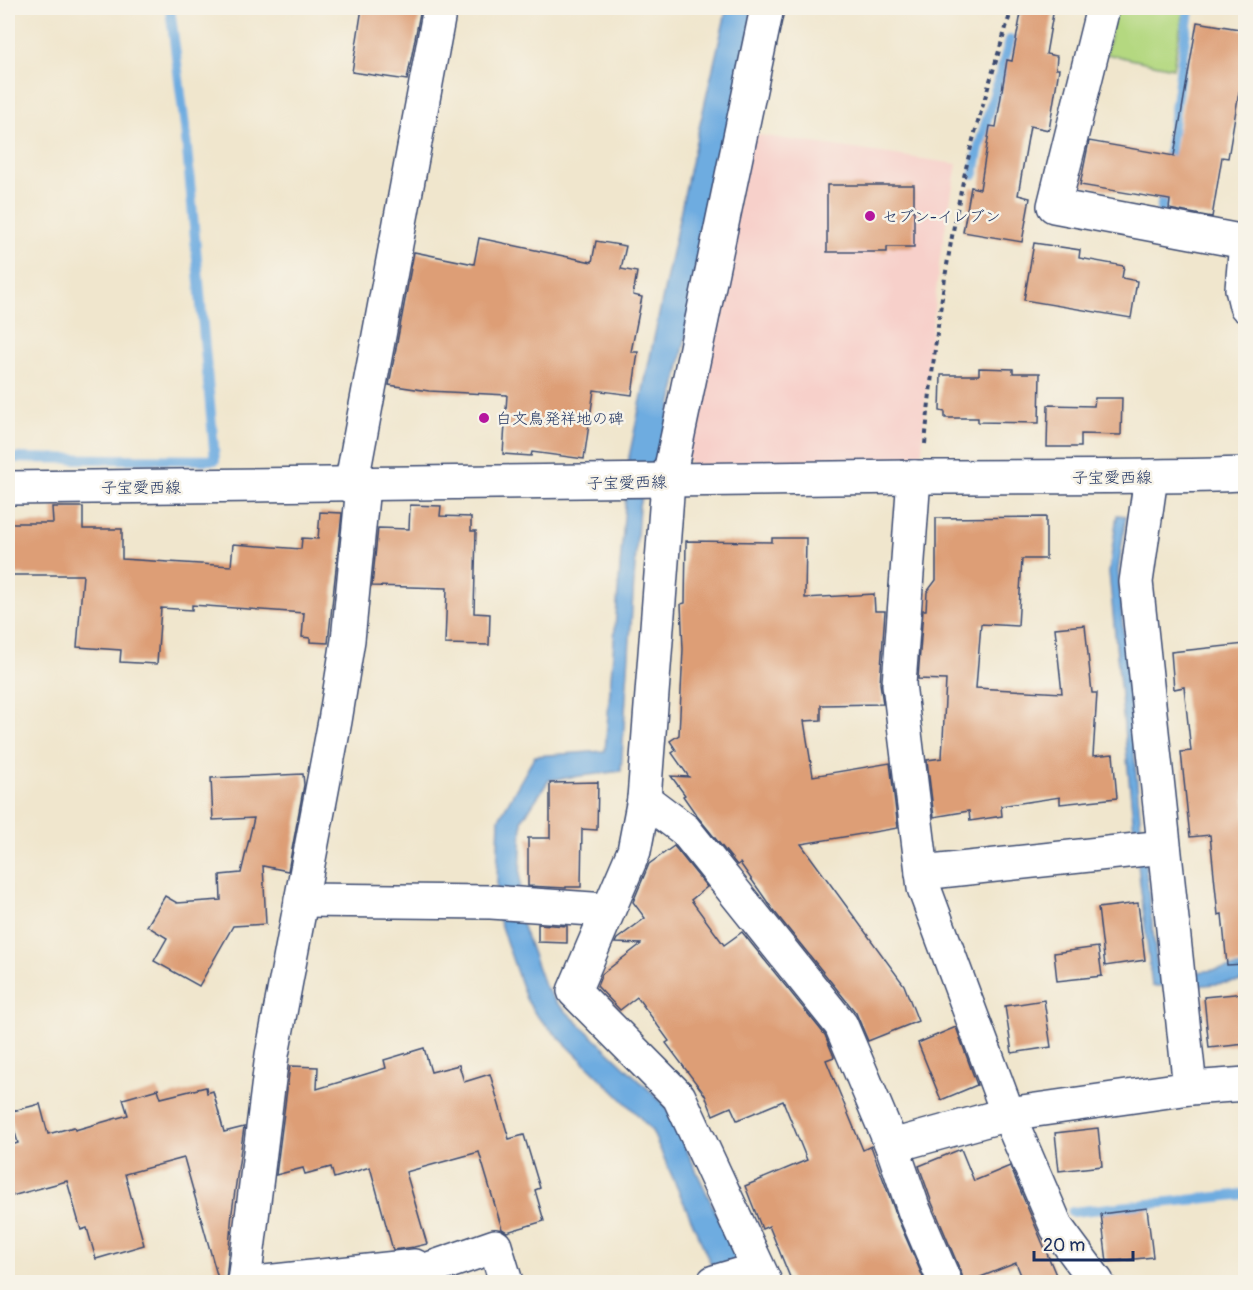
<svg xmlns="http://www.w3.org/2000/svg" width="1253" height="1290" font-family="Pangolin,'Klee One',sans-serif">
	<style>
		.built { fill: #f7d0ca }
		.green { fill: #b4d880; stroke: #68846f; stroke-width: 1.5 }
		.water { fill: #6eace0; stroke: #446e9f; stroke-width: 1.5 }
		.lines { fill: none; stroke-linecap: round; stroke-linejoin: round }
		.stream { stroke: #6eace0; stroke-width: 10 }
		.building { fill: #dd9e76 }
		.minor-casing { stroke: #3b4a6f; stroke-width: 36 }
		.secondary-casing { stroke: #3b4a6f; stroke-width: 36 }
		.path { stroke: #3b4a6f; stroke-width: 4; stroke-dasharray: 4.5 4.5; stroke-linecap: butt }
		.minor { stroke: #fff; stroke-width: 33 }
		.secondary { stroke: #fff; stroke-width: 33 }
		.poi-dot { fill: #b5179e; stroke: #f7f3e8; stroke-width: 2 }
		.labels { text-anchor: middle; stroke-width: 5; stroke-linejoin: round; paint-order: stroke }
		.poi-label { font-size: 16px; fill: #1b2f5e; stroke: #f7f3e8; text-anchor: start }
		.street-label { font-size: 16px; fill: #1b2f5e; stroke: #f7f3e8 }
	</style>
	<rect width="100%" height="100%" fill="#f7f3e8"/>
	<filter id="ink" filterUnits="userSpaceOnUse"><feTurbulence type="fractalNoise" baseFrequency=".0167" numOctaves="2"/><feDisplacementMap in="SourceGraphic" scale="12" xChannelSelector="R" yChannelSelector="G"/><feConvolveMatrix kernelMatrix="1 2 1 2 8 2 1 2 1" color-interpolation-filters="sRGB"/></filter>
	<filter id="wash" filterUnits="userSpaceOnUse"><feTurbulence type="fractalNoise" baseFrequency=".008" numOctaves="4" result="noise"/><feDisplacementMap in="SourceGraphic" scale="24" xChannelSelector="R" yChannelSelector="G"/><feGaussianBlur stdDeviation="1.35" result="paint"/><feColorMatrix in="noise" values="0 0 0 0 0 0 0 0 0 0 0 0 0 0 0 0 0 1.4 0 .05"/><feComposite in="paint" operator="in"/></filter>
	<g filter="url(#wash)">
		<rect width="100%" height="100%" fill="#f0e6cd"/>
		<path class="built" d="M752 134 957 164 940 257 929 354 922 451 914 461 691 466 686 455Z"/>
		<path class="green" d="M1116 8H1184L1173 68 1106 54Z"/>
		<g class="water">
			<path d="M727 8H755L662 450 650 466 639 506 621 771 549 780 522 820 520 880 522 924 544 985 556 1002 666 1106 748 1282H719L652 1131 637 1114 536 1015 526 999 496 912 499 819 535 756 605 751 629 457 690 167Z"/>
			<path d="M1117 515 1126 516 1118 571 1141 828 1157 966 1198 972 1245 966V981L1195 986H1152L1134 830 1109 572Z"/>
		</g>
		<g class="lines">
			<g class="stream">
				<path d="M1167 168 1189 10"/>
				<path d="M974 174 979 147 1010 40"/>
				<path d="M1161 210 1165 186"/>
				<path d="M8 458 215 460 185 127 170 8"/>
				<path d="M1072 1212 1246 1194"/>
			</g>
		</g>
		<g id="blocks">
			<g class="building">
				<path d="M362 8H421L407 80 352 72Z"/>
				<path d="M1022 8H1054L1046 54 1057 56 1056 69H1059L1049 130 1030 126 1018 195 1030 198 1022 242 963 232 971 187 980 189 990 126 996 127 1007 60 1012 61Z"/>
				<path d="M1197 22 1245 30V73L1242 93 1239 92 1228 158 1222 157 1212 217 1169 209 1170 200 1080 185 1089 141 1174 156Z"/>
				<path d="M827 185H914V247H887V252H827Z"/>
				<path d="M479 238 592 262 596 241 626 246 621 269 637 272 633 295 642 297 631 352H638L632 395 594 390 584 459 532 452 531 456 503 454 507 395 429 391 389 385 414 252 474 264Z"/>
				<path d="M1034 243 1080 250 1079 258 1124 266 1122 278 1137 281 1131 318 1024 300Z"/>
				<path d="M979 368 1013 369V373H1040L1039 423 978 422V418H945V412L940 411 941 375H979Z"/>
				<path d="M1095 398H1122L1121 435 1081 434V447H1047L1048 405 1094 406Z"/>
				<path d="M410 505 441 506 440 516 471 517V531H476L474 613 490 614 489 645 445 644 447 588 372 586 378 528 409 529Z"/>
				<path d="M52 507H83V529H122V559L231 566 233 544 301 549 302 538 318 539 320 512 342 513 328 643 310 642V638L302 637 304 613 192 605V610L161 608 157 664 120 662 121 650 77 647 83 575H8V523H53Z"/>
				<path d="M1046 517V559H1022L1018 626 981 624 976 688 1062 693 1055 628 1085 625 1092 693H1097L1093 756 1113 754 1117 798 1060 804V797L1001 806 1002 816 970 821 969 811 934 817 927 760 942 758 946 680 918 679 923 610H926L927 592 936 580V518Z"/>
				<path d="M772 538H806L805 598 874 594 875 611H885L880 683 883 704 821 705V720L804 721 813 776 890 763 898 828 801 844 904 985 918 1021 868 1041 856 1013 773 910 740 863 737 865 697 816 683 796 685 795 671 776 689 777 672 753 676 750 670 741 679 735 683 649 681 604 685 603 686 541 772 542Z"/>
				<path d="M1245 644V964L1227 965 1222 914 1218 915 1210 835 1190 837 1181 752 1191 751 1184 687 1174 689 1171 652Z"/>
				<path d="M303 774 304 785 288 871 263 866 266 924 233 926 199 986 154 961 167 938 147 926 165 896 177 903 221 900 220 875 241 873 254 818 213 820 211 778Z"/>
				<path d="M598 782 597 830 582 829 581 887H566V888L528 886V838H550V783Z"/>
				<path d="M674 846 707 887 691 900 724 945 742 932 825 1035 834 1057 826 1060 863 1150 871 1146 897 1217 925 1282H792L769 1226 762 1229 745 1186 807 1160 783 1101 737 1120 731 1107 713 1115 705 1095 666 1043 669 1041 637 997 620 1010 597 986 602 974 641 944 615 943 617 939 645 918 633 902 649 864Z"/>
				<path d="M1138 903 1145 960 1105 966 1098 908Z"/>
				<path d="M538 924 567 926V943L538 942Z"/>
				<path d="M1098 947 1102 976 1057 981 1054 953Z"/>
				<path d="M1245 993V1044L1209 1048 1204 997Z"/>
				<path d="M1044 1000 1051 1047 1012 1053 1005 1006Z"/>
				<path d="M956 1027 977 1085 941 1100 918 1043Z"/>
				<path d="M424 1048 431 1072 459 1065 464 1082 490 1074 509 1139 524 1135 540 1188 535 1190 544 1221 507 1232 502 1229 479 1152 406 1172 427 1244 414 1247 393 1250 370 1167 334 1178 331 1167 305 1174 303 1168 276 1175 290 1066 318 1067 317 1089 386 1068 384 1060Z"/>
				<path d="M206 1087 207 1093 213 1091 224 1132 244 1127 232 1212 226 1282H219L184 1158 125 1174 144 1245 96 1259 87 1228 81 1230 67 1181 8 1197V1146L18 1143 9 1112 40 1104 48 1134 74 1127 75 1130 128 1115 123 1099 158 1089 161 1098Z"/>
				<path d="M1098 1128 1102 1166 1059 1171 1055 1133Z"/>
				<path d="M961 1149 974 1181 1010 1166 1059 1282H1024L1016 1263 968 1282H963L962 1275 932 1203 919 1166Z"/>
				<path d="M1147 1208 1153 1257 1107 1262 1101 1214Z"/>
			</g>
		</g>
	</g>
	<g filter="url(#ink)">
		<use href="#blocks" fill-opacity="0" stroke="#3b4a6f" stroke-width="1.5"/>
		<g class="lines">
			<g class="minor-casing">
				<g id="minor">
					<path d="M1103 8 1054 206 1245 242"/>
					<path d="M1246 242 1242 289 1246 306"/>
					<path d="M914 477 899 684 924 888 1008 1114 1057 1228 1097 1282"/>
					<path d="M1151 477 1136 582 1190 1088"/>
					<path d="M351 486 440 8"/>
					<path d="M644 799 685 830 841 1025 892 1146 914 1210 945 1282"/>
					<path d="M922 873 1164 847"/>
					<path d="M301 900 491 902 607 910"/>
					<path d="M892 1146 1008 1114 1190 1088 1246 1084"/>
					<path d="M417 1273 495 1246 506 1282"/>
					<path d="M244 1282 272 1055 335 721 348 640 363 486"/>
					<path d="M265 1282 415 1266 420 1282"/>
					<path d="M714 1282 758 1269"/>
					<path d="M765 1282 679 1097 574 991 634 851 644 799 668 482 767 8"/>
				</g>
			</g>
			<g class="secondary-casing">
				<path id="secondary" d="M8 488C308 486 609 482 910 477 1022 476 1133 478 1246 474"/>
			</g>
			<path class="path" d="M925 444C934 344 947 245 971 147 984 100 998 54 1012 8"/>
			<use href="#minor" class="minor"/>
			<use href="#secondary" class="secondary"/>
		</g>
	</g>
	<g class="poi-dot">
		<circle cx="870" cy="216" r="6"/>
		<circle cx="484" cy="418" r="6"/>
	</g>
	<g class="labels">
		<g class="poi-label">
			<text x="882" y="222">セブン-イレブン</text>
			<text x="496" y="424">白文鳥発祥地の碑</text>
		</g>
		<g class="street-label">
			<text x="1112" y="483">子宝愛西線</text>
			<text transform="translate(627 482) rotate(-1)" y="6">子宝愛西線</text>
			<text x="141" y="493">子宝愛西線</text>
		</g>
	</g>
	<rect width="1253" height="1290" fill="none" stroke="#f7f3e8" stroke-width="30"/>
	<path d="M1034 1251v9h99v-9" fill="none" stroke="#1b2f5e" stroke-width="3"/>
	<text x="1043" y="1251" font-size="18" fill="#1b2f5e" stroke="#f7f3e8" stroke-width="4.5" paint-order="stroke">20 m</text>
</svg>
